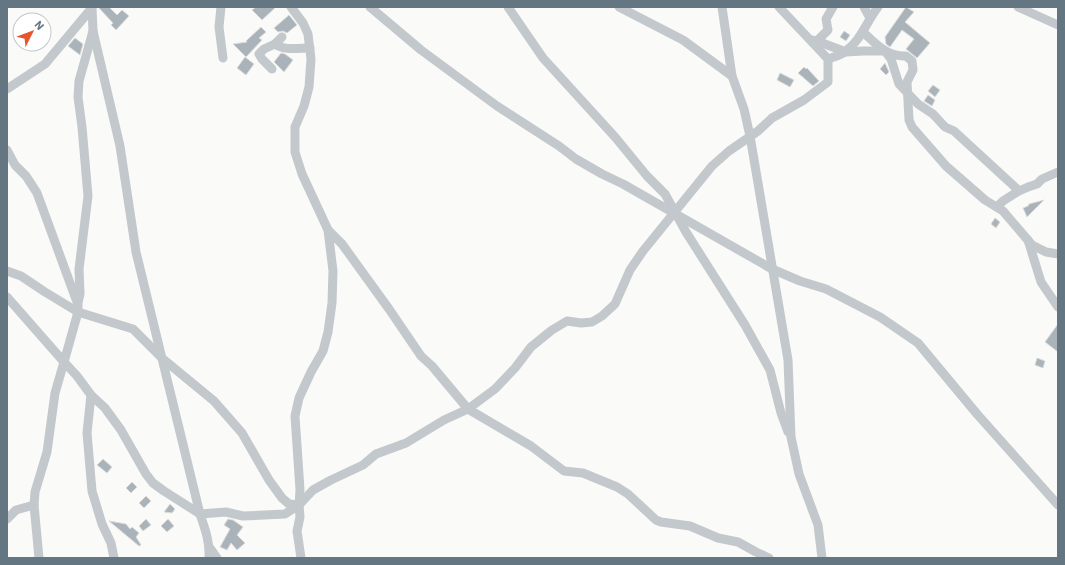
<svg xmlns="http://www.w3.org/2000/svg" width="1065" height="565" font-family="'IBM Plex Sans',sans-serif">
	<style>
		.building { fill: #aab3b9; stroke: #dcdcda }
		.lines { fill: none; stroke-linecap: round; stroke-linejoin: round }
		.minor { stroke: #c3c8cc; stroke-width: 9 }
	</style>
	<rect width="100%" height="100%" fill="#fafaf8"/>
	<g class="building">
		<path d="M98 7H109L117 15 122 10 129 16 116 30 111 25 113 23Z"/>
		<path d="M256 7H276L262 20 252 10Z"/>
		<path d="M906 7 914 12 905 22 930 43 917 58 906 49 914 39 902 30 890 47 886 44 885 37Z"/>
		<path d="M289 15 297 25 287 33 283 31 278 32 274 28Z"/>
		<path d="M261 27 266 32 259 38 262 40 246 57 233 44 247 42 246 41Z"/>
		<path d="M844 31 850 35 846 41 840 37Z"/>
		<path d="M75 38 83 44 80 55 68 46Z"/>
		<path d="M281 53 285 54 293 60 284 72 274 62Z"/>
		<path d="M245 57 254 64 246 75 237 68Z"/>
		<path d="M885 63 889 72 886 75 880 69Z"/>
		<path d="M804 67 806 69 807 68 819 81 813 86 798 73Z"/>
		<path d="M780 73 794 80 790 87 777 80Z"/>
		<path d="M933 85 940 90 935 97 928 91Z"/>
		<path d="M928 95 935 100 932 106 924 101Z"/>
		<path d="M1044 200 1027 217 1023 208 1028 206 1029 204Z"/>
		<path d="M995 218 1000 222 996 228 991 224Z"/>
		<path d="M1058 324V352L1045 342Z"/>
		<path d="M1037 358 1045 361 1043 368 1035 365Z"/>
		<path d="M103 459 112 467 107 473 97 465Z"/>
		<path d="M132 482 137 487 131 493 126 488Z"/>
		<path d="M146 496 151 501 144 508 139 503Z"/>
		<path d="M170 504 175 509 172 513 164 512Z"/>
		<path d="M146 519 151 525 143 531 139 526Z"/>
		<path d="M168 519 174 526 167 532 161 526Z"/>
		<path d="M228 519 233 520 243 527 237 535 245 543 237 550 231 543 227 550 220 547 230 529 224 525Z"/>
		<path d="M109 521 126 524 130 529 132 527 139 533 136 537 141 545 139 546Z"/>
	</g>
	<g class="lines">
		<g class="minor">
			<path d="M92 7 93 31 120 146 136 252 200 514C205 529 210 542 209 558"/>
			<path d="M221 7 219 27 223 58"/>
			<path d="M291 7 303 23 308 34 311 59 309 87 304 106 295 127V152L302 174 328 230 333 271 332 303 328 332 323 351 311 372 299 398 295 416 300 490 299 505 300 517 297 531 301 558"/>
			<path d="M370 7 421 50 497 106 559 146 576 159 602 174 623 184 772 269 800 281 826 289 880 317 918 343 977 414 1058 505"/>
			<path d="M508 7 543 58 615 137 647 176 665 194 686 232 745 325 770 370 781 413 788 432"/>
			<path d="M619 7 683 40 732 76"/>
			<path d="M722 7 732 76 744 109 750 136 788 360 791 437 799 474 818 525 822 558"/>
			<path d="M864 7 870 18"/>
			<path d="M1018 7 1058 25"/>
			<path d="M93 31 79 81 78 97 82 127 88 196 79 269 80 294 78 303V312L64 362 77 376 91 395 105 408 121 430 146 474 153 483 164 491 200 514 226 512 243 516 285 514 299 505 313 490 331 480 363 465 376 454 406 443 444 420 468 409 495 389 515 368 531 347 552 330 567 321 581 323 592 322 602 316 615 304 630 270 643 251 712 166 729 151 758 131 772 118 804 100 828 82V59L779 7"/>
			<path d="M863 32C876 44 887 57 906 56L912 61 913 70 907 82 909 120 912 127 946 166 985 200 1003 211 1032 245 1046 252 1058 254"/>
			<path d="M811 40 817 41 846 52 863 51H885L891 59 899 84 918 104 933 114 945 127 954 131 1016 188 1017 192 1003 201 997 207"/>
			<path d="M817 41 828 30 826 19 833 7"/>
			<path d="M275 44 282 37"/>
			<path d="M828 59C834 57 842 55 846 51 861 40 867 21 878 7"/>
			<path d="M272 69 262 59 259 54 264 49 275 44C284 51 299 48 310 48"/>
			<path d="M7 89 45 64 91 9"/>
			<path d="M7 150 15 165 26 176 37 193 77 302"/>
			<path d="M1017 192 1028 187 1037 184 1042 179 1058 172"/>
			<path d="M328 230 342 244 389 309 421 356 432 366 468 409 531 446 564 471 583 473 617 487 628 494 656 520 661 522 690 526 718 538 738 542 756 552 769 558"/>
			<path d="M1028 240 1041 282 1058 307"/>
			<path d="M7 271 21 276 45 292 78 312 133 329 163 359 214 401 242 433 269 480 282 498 289 504 299 505"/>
			<path d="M7 297 64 362 55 393 47 452 35 492 34 505 39 558"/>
			<path d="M91 395 87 433 92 491 102 524 111 543 114 558"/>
			<path d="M7 519 16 510 34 505"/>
			<path d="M210 548 217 558"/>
		</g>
	</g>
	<rect width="1065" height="565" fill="none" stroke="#657683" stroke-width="16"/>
	<g transform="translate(32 32) rotate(48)"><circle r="19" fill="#ffffff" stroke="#c1c8cd"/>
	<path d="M0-3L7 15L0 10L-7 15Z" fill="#e4572e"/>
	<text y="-6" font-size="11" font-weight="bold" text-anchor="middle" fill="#657683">N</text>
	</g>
</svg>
